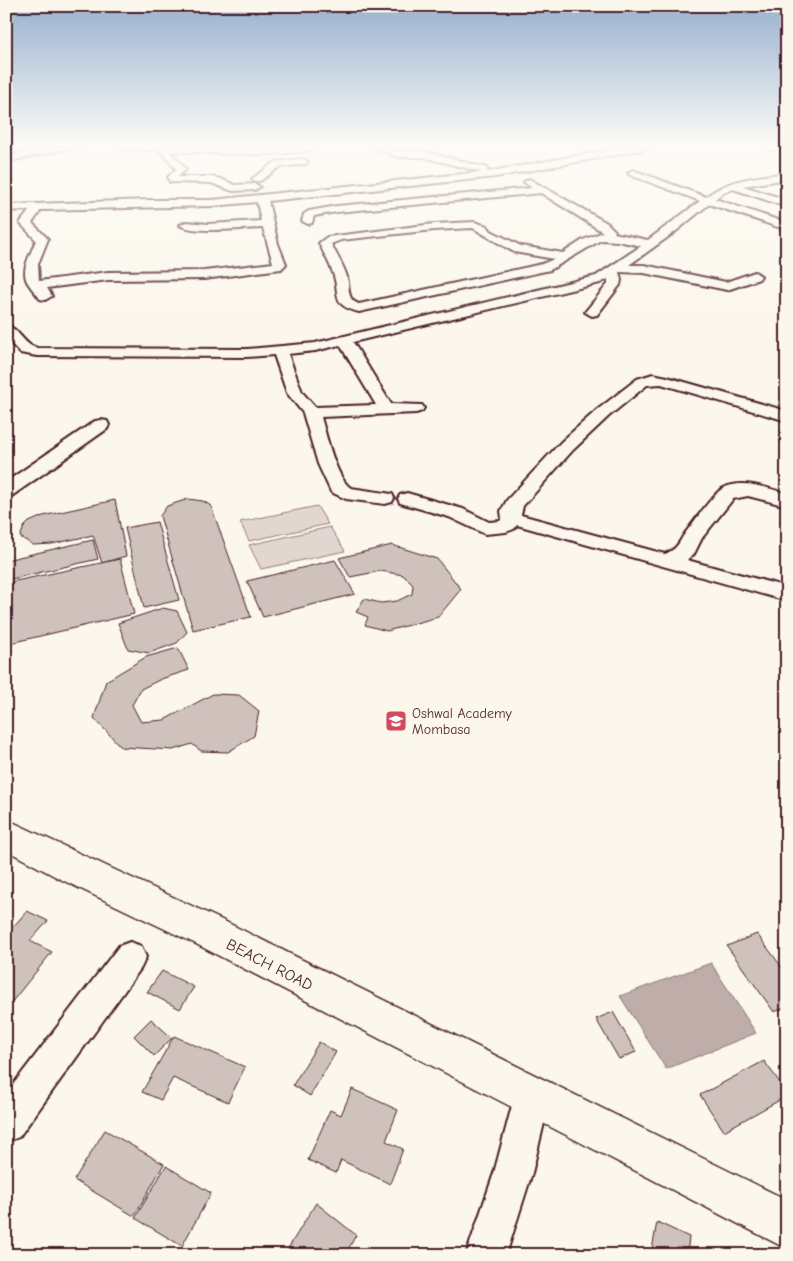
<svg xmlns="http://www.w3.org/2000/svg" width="793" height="1261" font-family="'Comic Neue',sans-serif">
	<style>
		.green { fill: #e2d7d0; stroke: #967b7e }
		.water { fill: #bfadaa; stroke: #907477 }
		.building { fill: #cfc2bc; stroke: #4a1f2b }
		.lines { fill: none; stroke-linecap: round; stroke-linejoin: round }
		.minor-casing { stroke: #4a1f2b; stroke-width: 4 }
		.major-casing { stroke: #4a1f2b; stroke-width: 3 }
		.highway-casing { stroke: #4a1f2b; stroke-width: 3 }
		.minor { fill: #fbf7ec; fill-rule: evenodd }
		.major { fill: #fbf7ec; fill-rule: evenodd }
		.highway { fill: #fbf7ec; fill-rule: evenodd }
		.labels { text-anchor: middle; stroke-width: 4.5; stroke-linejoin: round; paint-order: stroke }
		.poi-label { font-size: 14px; fill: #4a1f2b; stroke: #fbf7ec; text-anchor: start }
		.near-street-label { font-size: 16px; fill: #4a1f2b; stroke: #fbf7ec }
	</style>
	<rect width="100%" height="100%" fill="#fbf7ec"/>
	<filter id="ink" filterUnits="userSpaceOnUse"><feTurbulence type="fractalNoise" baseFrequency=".02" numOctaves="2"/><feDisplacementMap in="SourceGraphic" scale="10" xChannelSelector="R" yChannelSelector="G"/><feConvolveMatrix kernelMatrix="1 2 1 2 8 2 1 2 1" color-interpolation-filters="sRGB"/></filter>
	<g filter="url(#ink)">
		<g class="green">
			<path d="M317 506 328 524 249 541 240 522Z"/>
			<path d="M330 527 345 551 261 569 249 545Z"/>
		</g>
		<path class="water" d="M711 963 756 1033 666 1069 620 996Z"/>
		<g class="building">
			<path d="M188 499 203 501 211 506 251 617 193 630 160 516 167 506Z"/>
			<path d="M115 500 126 556 102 563 93 535 52 544 33 545 20 537 24 527 29 522 43 516Z"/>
			<path d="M157 522 179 600 144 608 125 528Z"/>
			<path d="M93 540 98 559 7 580 6 560Z"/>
			<path d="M392 545 437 559 461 589 438 617 387 631 365 625 368 617 356 612 364 599 381 603 397 601 412 594 413 585 403 575 381 571 350 577 339 558Z"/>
			<path d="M120 559 134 614 6 644V583Z"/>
			<path d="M335 560 355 594 263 617 247 581Z"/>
			<path d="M163 608 177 611 187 632 177 643 149 653 128 649 118 623Z"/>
			<path d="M178 648 189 670 161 679 141 689 132 705 141 722 164 720 213 694 239 695 259 711 254 736 228 752 201 751 192 744 173 750 121 747 94 718 106 681 146 657Z"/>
			<path d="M27 911 48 921 30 941 52 952 6 1009V935Z"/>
			<path d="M757 934 787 974V1007L774 1012 727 946Z"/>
			<path d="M162 971 194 987 180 1009 147 992Z"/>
			<path d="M613 1012 636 1052 619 1059 596 1019Z"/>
			<path d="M151 1019 172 1038 154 1056 134 1036Z"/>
			<path d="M174 1036 245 1067 228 1102 173 1078 161 1100 142 1092Z"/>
			<path d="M319 1042 336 1052 310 1096 293 1085Z"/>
			<path d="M764 1061 787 1092V1096L724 1131 700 1095Z"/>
			<path d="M352 1089 398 1110 386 1141 403 1149 390 1184 341 1160 336 1173 308 1160 330 1110 341 1115Z"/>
			<path d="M105 1130 164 1164 134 1216 74 1180Z"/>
			<path d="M166 1166 211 1193 182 1246 135 1218Z"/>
			<path d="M316 1203 356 1235 345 1255H284Z"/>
			<path d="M657 1222 689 1237 687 1255H651Z"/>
		</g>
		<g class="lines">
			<g class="minor-casing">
				<g id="minor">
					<path d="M60 146H80L6 162V156Z"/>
					<path d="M119 146 235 148 319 146C300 160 197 152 169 151L186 169 178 177H211L221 179 235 185 255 184 260 187 255 190 233 191 211 183 170 182 168 177 176 169 160 150 123 149Z"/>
					<path d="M372 146H385L398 151H423L487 168V172L631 146H651L647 149 495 177 268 201 278 244 286 264 281 269 204 279 108 280 47 288 52 296 45 300 40 299C37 294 33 291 30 286 18 272 31 255 36 240L20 223 30 210 6 211V205L149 200H212L482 172 423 157H397ZM257 202 261 221 208 224 186 222 180 225C190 234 247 228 263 228L273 263 204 271 108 272 39 281 38 264 48 239 32 223 41 210 212 206Z"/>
					<path d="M303 159 308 162 306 164 280 167 260 181H254L252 179 275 162Z"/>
					<path d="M633 170 706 197C729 178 759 177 787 173V179L743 186 787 200V207L733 189 724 192 715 199 787 223V230L709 204 675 232 629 265H644L726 282 755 272 761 276 759 279 727 290 644 273 619 272 621 280 620 285 597 315 592 316 585 312 608 284V279L600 283 353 342 391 404 422 405 424 408 422 411 416 413 321 417C326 434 336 479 351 488L392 494 394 498 392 502 385 504 346 499 331 492 318 464 303 413 287 393 274 355 247 357 37 356 20 353 6 338V325C19 328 23 345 37 348L247 349 315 343 596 276 641 246 618 241 601 240 550 270 359 312C332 305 340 297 334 276 331 265 324 254 319 243L327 237 434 224 474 222 487 226 491 231 521 246 563 253 583 240 603 232 541 193 337 212 314 216 312 223 308 224 302 221 304 214 309 211 337 206 532 188 524 182 529 179 607 223 615 231 614 233 648 240 700 201 630 175 628 173ZM473 228 514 252 554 259 542 264 359 304C346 300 350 287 347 277 344 266 336 254 331 244L341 240 434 230ZM340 345 376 405 315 407 302 392 288 354 315 351Z"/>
					<path d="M653 374 667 377 787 411V421L661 384 647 385 609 416 573 450 523 506 521 515 665 554C679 548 678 543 686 532 696 519 707 503 718 492 736 476 768 488 787 494V506L748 496 733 499 702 538 694 554 687 560 787 587V601L517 525 514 529 506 532 485 534 449 517 400 503 398 499 400 495 407 493 463 509 489 522 500 521 502 518 501 511 507 500 561 442 597 410 637 379Z"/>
					<path d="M101 420 107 421 109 425 107 429 13 495 6 497V482L95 421Z"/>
					<path d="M130 942 141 946 146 957 141 968 19 1137 6 1142V1094L119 946Z"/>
					<path d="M532 1080 545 1085 550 1098 532 1173 506 1255H466L494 1173 514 1098 519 1085Z"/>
				</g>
			</g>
			<g class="major-casing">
				<path id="major" d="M6 819 222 920 787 1200V1249L196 944 60 879 6 850Z"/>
			</g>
			<g class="highway-casing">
				<path id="highway" d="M762 146 787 148V154L763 148Z"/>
			</g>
			<use href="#minor" class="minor"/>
			<use href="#major" class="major"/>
			<use href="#highway" class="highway"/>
		</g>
	</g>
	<linearGradient id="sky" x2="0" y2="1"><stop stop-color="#97b1cf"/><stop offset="0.45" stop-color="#fdfbf6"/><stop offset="1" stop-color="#fdfbf6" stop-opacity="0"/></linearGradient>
	<rect width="793" height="323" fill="url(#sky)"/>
	<defs>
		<g id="school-square" transform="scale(1.125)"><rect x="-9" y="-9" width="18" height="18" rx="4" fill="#d1495b" stroke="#fbf7ec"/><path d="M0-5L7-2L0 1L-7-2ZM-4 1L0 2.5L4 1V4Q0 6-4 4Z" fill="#fff"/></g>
	</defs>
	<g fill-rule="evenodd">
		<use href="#school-square" x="396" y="721"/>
	</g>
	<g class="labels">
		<g class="poi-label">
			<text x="412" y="718">Oshwal Academy<tspan x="412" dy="16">Mombasa</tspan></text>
		</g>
		<g class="near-street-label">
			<text transform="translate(270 964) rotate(27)" y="6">BEACH ROAD</text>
		</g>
	</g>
	<rect width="793" height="1261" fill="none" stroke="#fbf7ec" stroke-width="25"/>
	<rect x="12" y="12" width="768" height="1236" fill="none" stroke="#4a1f2b" stroke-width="2" filter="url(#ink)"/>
</svg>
